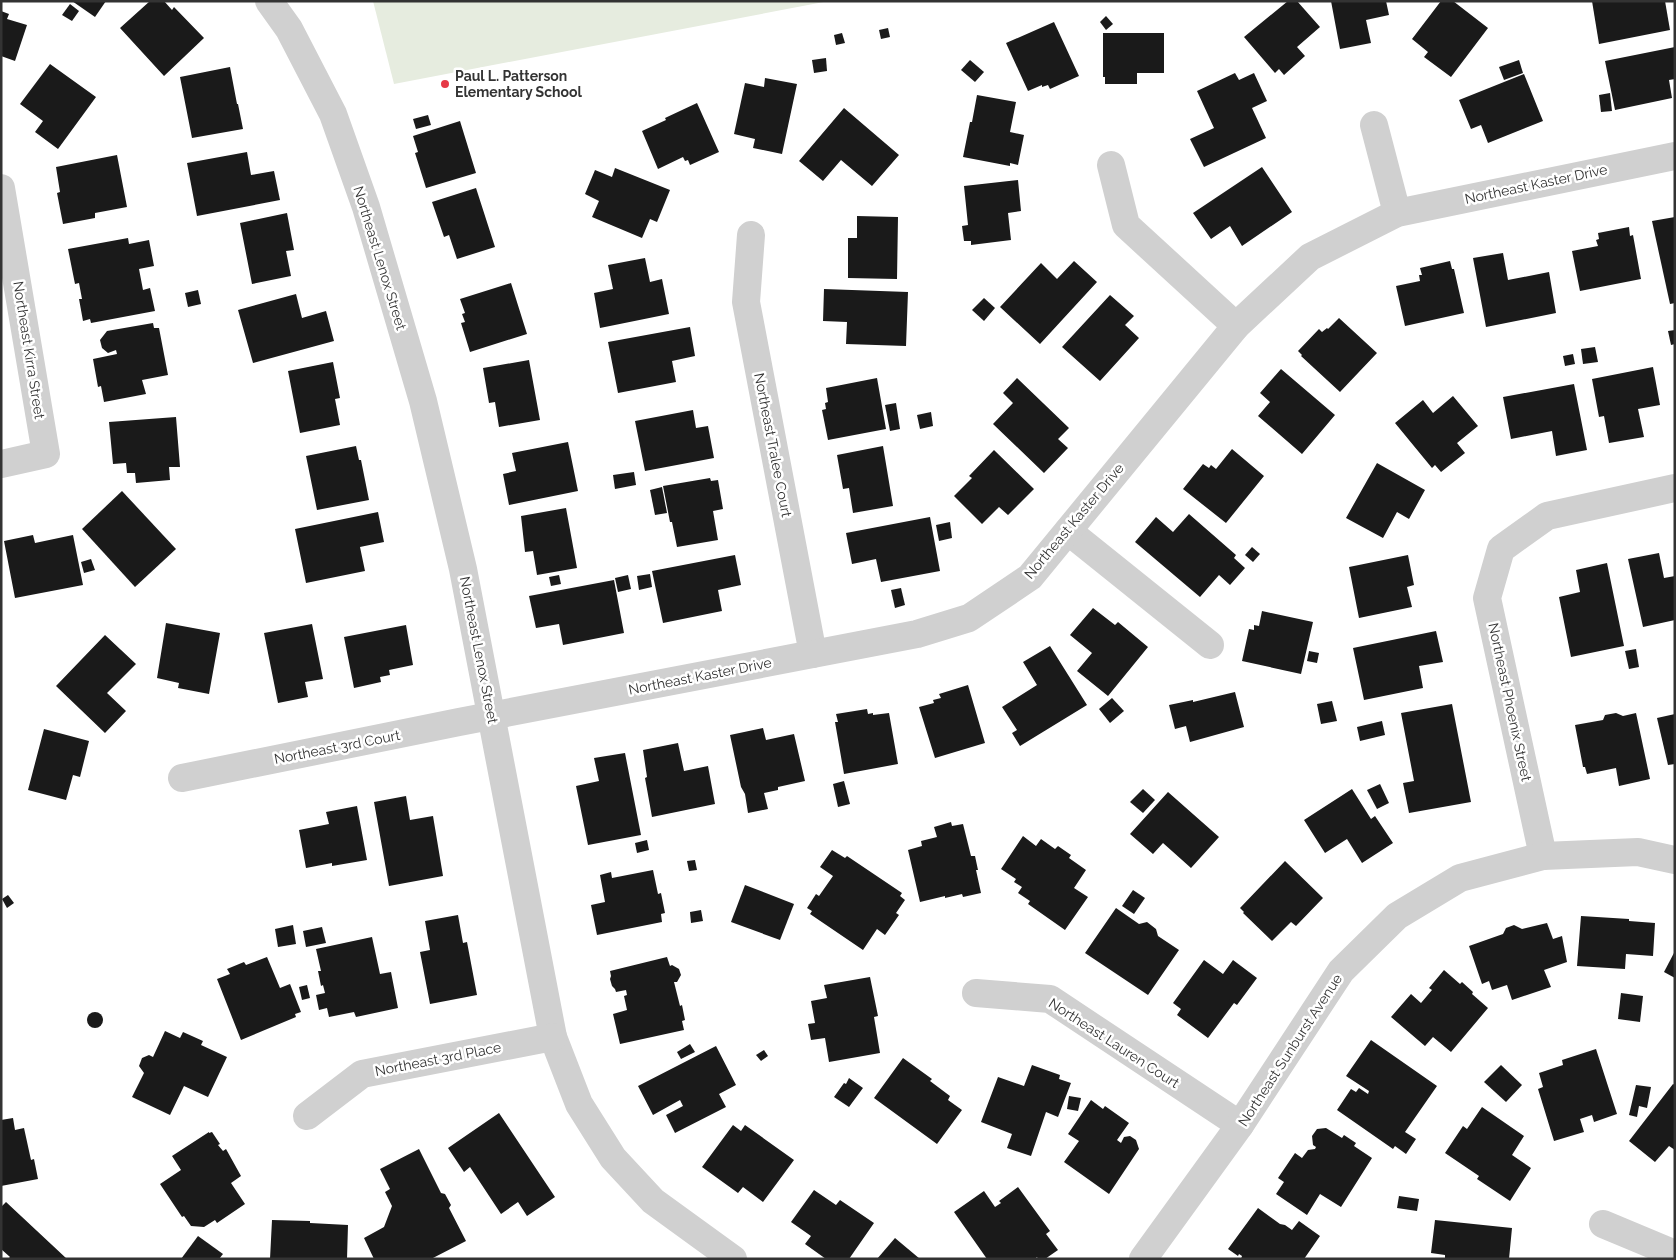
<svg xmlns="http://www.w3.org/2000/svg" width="1676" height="1260" font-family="Raleway,sans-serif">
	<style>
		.green { fill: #e6ecdf }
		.building { fill: #1a1a1a }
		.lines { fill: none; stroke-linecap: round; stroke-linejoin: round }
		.minor { stroke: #d0d0d0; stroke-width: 28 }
		.poi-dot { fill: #e63946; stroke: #fff; stroke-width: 2 }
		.labels { text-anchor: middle; stroke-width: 5; stroke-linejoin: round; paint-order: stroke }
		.poi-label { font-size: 14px; font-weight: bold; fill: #333; stroke: #fff; text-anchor: start }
		.street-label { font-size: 14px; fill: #333; stroke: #fff }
	</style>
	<rect width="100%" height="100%" fill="#fff"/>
	<path class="green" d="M373 1H829L394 84Z"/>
	<g class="building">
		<path d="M72 1H106L95 17Z"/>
		<path d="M150 1H164L172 10 174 7 204 38 164 76 120 28Z"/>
		<path d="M1288 1H1297L1320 27 1297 47 1305 56 1284 75 1279 69 1275 73 1244 37Z"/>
		<path d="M1331 1H1386L1389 15 1366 20 1371 43 1340 49Z"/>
		<path d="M1441 1H1453L1488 28 1451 77 1424 57 1428 52 1412 39Z"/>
		<path d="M1592 1H1665L1670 30 1599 44Z"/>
		<path d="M70 4 79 11 72 21 62 15Z"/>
		<path d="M1 11 9 14 7 19 27 25 15 61 1 56Z"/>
		<path d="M1106 16 1113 24 1106 30 1100 22Z"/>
		<path d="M1054 22 1079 76 1050 89 1048 85 1042 87V85L1028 91 1006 43Z"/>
		<path d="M888 28 890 37 881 39 879 30Z"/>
		<path d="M842 33 845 43 836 45 834 35Z"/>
		<path d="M1103 33H1164V73H1137V84H1105V77H1103Z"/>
		<path d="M1675 47V79L1669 80 1672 98 1615 110 1605 61Z"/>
		<path d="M826 58 827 71 814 73 812 60Z"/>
		<path d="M970 60 984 72 975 82 961 70Z"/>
		<path d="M1519 60 1523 73 1504 80 1499 67Z"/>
		<path d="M50 64 96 97 58 149 35 132 43 121 20 104Z"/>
		<path d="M230 67 237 104H238L243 129 192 138 180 77Z"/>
		<path d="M1235 73 1239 80 1254 73 1267 101 1252 108 1266 138 1204 167 1190 139 1214 128 1197 91Z"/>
		<path d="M1524 74 1543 121 1488 143 1481 125 1471 129 1459 100Z"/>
		<path d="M765 78 797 84 782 154 753 148 755 139 734 134 745 83 764 87Z"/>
		<path d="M1610 93 1612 111 1601 112 1599 95Z"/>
		<path d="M977 95 1016 102 1010 132 1024 135 1018 165 1010 163V166L963 157 970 122H972Z"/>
		<path d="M697 103 719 152 690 165 688 160 685 161 683 157 658 169 642 131 666 120 665 118Z"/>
		<path d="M844 108 899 155 872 186 841 160 823 181 799 161Z"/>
		<path d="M428 115 431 125 416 129 413 119Z"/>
		<path d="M460 121 476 173 426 188 415 153 418 152 413 136Z"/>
		<path d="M247 152 251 175 274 171 280 200 197 216 187 163Z"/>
		<path d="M117 155 127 207 95 213V218L63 224 57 193 60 192 56 167Z"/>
		<path d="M1262 167 1292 212 1242 246 1230 226 1211 239 1193 213Z"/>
		<path d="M615 168 670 190 657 222 650 219 642 238 592 217 599 201 585 194 595 170 612 177Z"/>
		<path d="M1018 180 1021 211 1008 213 1011 240 971 245V241H964L962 226 968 225 964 186Z"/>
		<path d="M476 188 495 247 457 259 449 235 444 237 432 202Z"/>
		<path d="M287 213 294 250 286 251 291 276 252 284 240 223Z"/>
		<path d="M857 216 898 217 897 279 848 278V238H857Z"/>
		<path d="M1675 217V303L1670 304 1652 221Z"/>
		<path d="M1629 227 1630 236 1633 235 1641 279 1580 291 1572 251 1598 246 1596 240 1599 239 1598 233Z"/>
		<path d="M128 238 129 244 149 240 154 266 139 269 143 290 150 288 155 311 91 323 90 319 83 321 79 299H82L79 283 75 284 68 249Z"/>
		<path d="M1503 253 1508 280 1549 272 1556 313 1486 327 1473 258Z"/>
		<path d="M645 258 650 282 662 279 669 314 600 328 594 293 613 289 608 265Z"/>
		<path d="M1074 261 1097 282 1040 344 1000 307 1041 263 1057 279Z"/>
		<path d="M1450 261 1452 269H1454L1464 313 1405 326 1396 286 1420 281 1419 275H1422L1420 268Z"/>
		<path d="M511 283 527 334 470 352 461 323 465 322 462 314 465 313 460 299Z"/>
		<path d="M824 289 908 292 906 346 846 344 847 322 823 321Z"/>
		<path d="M198 290 201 304 188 307 185 293Z"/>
		<path d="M296 294 302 318 326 311 334 341 253 363 238 310Z"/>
		<path d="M1110 295 1134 316 1125 325 1139 338 1100 381 1062 347Z"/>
		<path d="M984 298 995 308 984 321 972 310Z"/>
		<path d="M1339 318 1377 353 1340 392 1301 356 1302 355 1298 351 1319 329 1322 332 1327 328 1328 329Z"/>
		<path d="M153 323 154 328H159L168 375 142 380 146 394 104 402 101 386 98 387 93 359 117 354 116 350 108 353 102 348 100 340 107 331Z"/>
		<path d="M690 327 695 356 672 361 676 382 618 393 608 342Z"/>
		<path d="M1675 330V344L1671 345 1668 331Z"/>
		<path d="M1595 347 1598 362 1583 364 1581 349Z"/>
		<path d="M1573 354 1575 364 1565 366 1563 356Z"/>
		<path d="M529 360 540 420 499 427 495 402 489 403 483 368Z"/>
		<path d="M333 362 340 398 335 399 340 425 300 433 288 371Z"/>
		<path d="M1653 367 1660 405 1638 409 1644 437 1609 443 1604 416 1599 417 1592 379Z"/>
		<path d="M1281 369 1335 415 1302 454 1258 416 1270 402 1260 393Z"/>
		<path d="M877 378 886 429 828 440 822 410 826 409 825 403 828 402 826 388Z"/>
		<path d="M1017 378 1069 428 1058 439 1068 448 1044 473 993 424 1013 403 1003 393Z"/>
		<path d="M1574 384 1587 450 1556 456 1552 431 1511 439 1503 397Z"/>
		<path d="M1453 396 1478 426 1457 443 1465 453 1441 472 1435 465 1432 468 1395 423 1423 400 1433 413Z"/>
		<path d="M896 403 900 429 890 431 885 405Z"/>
		<path d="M693 410 696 428 708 426 714 458 645 471 635 421Z"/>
		<path d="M931 412 933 426 920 429 917 415Z"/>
		<path d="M176 417 180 467H169L170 480 136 483 135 473H127L126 463 113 464 109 422Z"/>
		<path d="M568 442 578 491 509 505 503 474 516 471 512 453Z"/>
		<path d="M356 446 359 460H361L369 500 317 510 306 456Z"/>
		<path d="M883 446 893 506 853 513 849 488 843 489 837 455Z"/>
		<path d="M1232 449 1264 476 1226 523 1183 489 1203 464 1209 468 1211 465 1216 469Z"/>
		<path d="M994 450 1034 489 1008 515 999 507 982 524 954 496 972 478 969 476Z"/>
		<path d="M1377 463 1425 490 1409 519 1397 512 1383 538 1346 518Z"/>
		<path d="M634 472 636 485 615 489 613 475Z"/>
		<path d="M710 478 711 481 718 480 723 509 713 511 718 540 677 547 672 522H670L663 486Z"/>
		<path d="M662 487 667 513 655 515 650 490Z"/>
		<path d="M122 491 176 549 135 587 82 529Z"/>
		<path d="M566 508 577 568 537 575 533 551 525 552 521 516Z"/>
		<path d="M378 512 384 542 360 547 365 571 306 583 295 529Z"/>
		<path d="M1189 514 1236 555 1234 558 1245 568 1230 585 1219 575 1200 597 1135 542 1156 517 1173 532Z"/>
		<path d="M930 517 940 571 881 582 876 559 852 564 846 533Z"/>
		<path d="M950 522 952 538 939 541 936 525Z"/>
		<path d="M33 535 35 543 73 535 83 585 15 598 4 541Z"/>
		<path d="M1252 547 1260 554 1253 562 1245 555Z"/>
		<path d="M1659 553 1664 578 1675 576V620L1643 627 1628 559Z"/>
		<path d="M735 555 741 585 718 590 722 611 663 623 652 571Z"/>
		<path d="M1408 555 1414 585 1407 587 1412 607 1359 618 1349 567Z"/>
		<path d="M91 559 95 570 84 573 81 562Z"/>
		<path d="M1607 563 1624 646 1571 657 1559 597 1580 592 1576 570Z"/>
		<path d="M650 574 652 587 639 590 637 576Z"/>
		<path d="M559 575 561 584 551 586 549 577Z"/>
		<path d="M628 575 631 589 618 592 615 578Z"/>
		<path d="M614 580 624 633 563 645 559 624 536 628 529 596Z"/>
		<path d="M901 588 905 605 895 608 891 590Z"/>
		<path d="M1093 608 1115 625 1118 622 1148 647 1108 696 1077 671 1092 653 1070 635Z"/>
		<path d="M1262 611 1313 622 1301 674 1242 661 1249 629 1254 630V625L1259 626Z"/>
		<path d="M166 623 220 633 209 694 178 688 179 683 157 678Z"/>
		<path d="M312 624 323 679 305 682 308 697 278 703 264 633Z"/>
		<path d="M406 625 413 665 389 670 390 675 380 677 381 682 354 688 344 637Z"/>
		<path d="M1436 631 1443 662 1419 666 1423 688 1364 700 1353 648Z"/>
		<path d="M105 635 136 664 107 693 126 711 105 733 56 686Z"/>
		<path d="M1050 646 1087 705 1020 746 1012 733 1017 730 1002 707 1037 685 1023 662Z"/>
		<path d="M1636 649 1639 667 1629 669 1625 651Z"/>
		<path d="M1309 651 1319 653 1317 663 1307 661Z"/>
		<path d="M968 685 985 743 935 758 919 707 934 703 933 700 941 698 939 694Z"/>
		<path d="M1235 692 1244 727 1190 742 1186 726 1175 729 1169 705 1193 700V702Z"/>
		<path d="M1112 698 1124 711 1110 723 1099 709Z"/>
		<path d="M1332 701 1337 721 1321 724 1317 704Z"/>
		<path d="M1452 704 1471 802 1409 813 1403 783 1414 781 1401 713Z"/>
		<path d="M867 709 868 714 873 713V715L889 713 898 764 844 774 835 722H838L836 714Z"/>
		<path d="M1616 713 1623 716 1636 713 1650 779 1619 786 1616 768 1587 774 1585 767H1583L1575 725 1603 720 1605 715Z"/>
		<path d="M1675 714V764L1668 765 1657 718Z"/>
		<path d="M1382 721 1385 735 1360 741 1357 727Z"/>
		<path d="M763 728 766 740 794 734 805 781 778 787V790L764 793 768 809 748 813 745 794 741 787 730 735Z"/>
		<path d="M44 729 89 741 80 777 73 775 66 800 28 790Z"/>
		<path d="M678 743 684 771 708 766 715 804 652 817 645 778 647 777 643 750Z"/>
		<path d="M625 753 641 835 588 845 576 786 599 781 594 758Z"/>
		<path d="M844 781 850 804 838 807 833 784Z"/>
		<path d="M1380 784 1389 803 1377 809 1367 790Z"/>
		<path d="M1143 789 1155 800 1143 813 1130 802Z"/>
		<path d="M1352 789 1371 819 1375 816 1393 843 1362 863 1347 839 1325 853 1304 820Z"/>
		<path d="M1168 792 1219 837 1191 868 1163 843 1153 854 1130 834Z"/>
		<path d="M406 796 410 820 433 816 443 876 389 886 374 802Z"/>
		<path d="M357 806 367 860 332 866V863L306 868 299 830 329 824 326 812Z"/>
		<path d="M951 822 952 826 963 824 971 856H975L978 870H976L981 893 963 897 962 894 945 898V896L920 902 908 850 922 846 921 841 937 837 934 827Z"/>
		<path d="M1023 836 1036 846 1041 839 1055 849 1058 846 1071 855 1069 858 1086 870 1074 888 1088 897 1065 930 1028 904 1030 901 1018 893 1022 887 1014 882 1016 879 1001 869Z"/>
		<path d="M647 840 649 850 637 853 635 843Z"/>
		<path d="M832 850 845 858 847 856 902 893 900 896 905 900 896 913 899 915 885 935 877 929 863 950 810 914 812 911 807 908 816 894 819 896 833 876 820 867Z"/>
		<path d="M695 860 697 870 689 871 687 861Z"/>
		<path d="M1285 861 1323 898 1296 926 1291 922 1272 941 1243 913 1244 912 1240 908Z"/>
		<path d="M653 870 658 894 661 893 665 913 661 914 662 922 597 935 591 905 605 902 600 875 611 872 612 878Z"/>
		<path d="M745 885 794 904 780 940 731 922Z"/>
		<path d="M1133 890 1145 898 1134 914 1122 906Z"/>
		<path d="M8 895 14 903 7 908 2 899Z"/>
		<path d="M1116 908 1139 924 1147 922 1156 929 1158 936 1179 950 1148 995 1085 953Z"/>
		<path d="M701 910 703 921 691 923 690 912Z"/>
		<path d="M458 915 463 943 467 942 477 995 430 1004 420 952 430 950 425 921Z"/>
		<path d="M1581 916 1629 919V921L1655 923 1653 956 1626 954 1625 969 1577 966Z"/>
		<path d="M1547 923 1553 939 1562 936 1567 962 1544 970 1551 987 1512 1000 1507 985 1492 990 1489 981 1482 984 1469 946 1503 934 1506 928 1514 925 1522 929Z"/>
		<path d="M293 925 296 944 278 947 275 929Z"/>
		<path d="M322 927 326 943 306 947 303 931Z"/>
		<path d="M372 937 380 974 391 972 398 1008 356 1017 354 1012 329 1017 327 1008 319 1010 316 995 325 993 323 985 321 986 318 971H321L316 949Z"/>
		<path d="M1675 951V978L1664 972Z"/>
		<path d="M267 957 280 988 290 984 301 1012 295 1014 296 1017 241 1040 217 979 230 974 227 969 244 962 246 965Z"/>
		<path d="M667 957 670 966 672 965 679 969 681 975 677 982H674L680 1006 682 1005 685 1020 682 1021 684 1030 620 1044 613 1014 627 1010 624 996 627 995 626 990 616 992 615 989 612 986 610 979 611 976 610 971Z"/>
		<path d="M1204 960 1223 974 1233 960 1257 978 1237 1005 1234 1003 1208 1038 1177 1015 1181 1009 1173 1003Z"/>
		<path d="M1444 970 1460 984 1462 982 1473 992 1472 994 1488 1008 1451 1052 1433 1037 1425 1046 1391 1017 1411 994 1421 1003 1432 990 1429 988Z"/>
		<path d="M870 977 878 1016 874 1017 880 1053 829 1062 825 1038 811 1040 808 1024 815 1023 811 1001 827 998 824 985Z"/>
		<path d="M307 985 310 998 302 1000 299 987Z"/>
		<path d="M1621 993 1643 996 1640 1022 1618 1019Z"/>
		<circle cx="95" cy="1020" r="8"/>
		<path d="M165 1031 180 1038 183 1032 203 1041 201 1045 227 1057 208 1097 184 1086 170 1115 132 1097 144 1073 139 1066 142 1058 149 1055 153 1057Z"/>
		<path d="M1371 1040 1437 1086 1405 1132 1416 1139 1406 1154 1395 1146 1393 1149 1337 1110 1351 1089 1356 1092 1359 1088 1368 1094 1369 1091 1346 1076Z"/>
		<path d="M690 1044 695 1052 681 1059 677 1052Z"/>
		<path d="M716 1046 736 1085 719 1094 726 1107 675 1133 666 1115 683 1106 680 1100 653 1115 638 1086Z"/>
		<path d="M1596 1049 1617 1114 1594 1122 1592 1115 1580 1119 1584 1132 1554 1141 1538 1089 1543 1087 1539 1073 1563 1065 1562 1060Z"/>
		<path d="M764 1050 768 1056 761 1061 756 1055Z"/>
		<path d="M903 1058 932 1079 930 1081 950 1096 948 1100 962 1110 937 1144 874 1098Z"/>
		<path d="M1032 1065 1060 1075 1059 1079 1071 1083 1058 1117 1046 1112 1031 1156 1007 1148 1012 1134 981 1122 998 1077 1024 1086Z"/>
		<path d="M1501 1065 1522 1085 1506 1102 1484 1082Z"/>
		<path d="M849 1078 863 1088 849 1107 834 1097 844 1083 846 1084Z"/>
		<path d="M1673 1084 1675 1085V1150L1669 1146 1655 1162 1629 1141Z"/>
		<path d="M1636 1085 1651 1087 1647 1108 1639 1106 1637 1117 1629 1115Z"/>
		<path d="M1069 1096 1081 1098 1078 1111 1067 1109Z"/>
		<path d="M1091 1100 1103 1109 1105 1106 1129 1123 1117 1140 1121 1143 1124 1137 1130 1136 1136 1140 1139 1149 1109 1194 1064 1162 1079 1141 1068 1134Z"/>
		<path d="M1482 1107 1524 1136 1512 1155 1531 1168 1510 1201 1477 1179 1479 1176 1445 1153 1463 1126 1467 1129Z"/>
		<path d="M499 1113 555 1197 527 1216 518 1202 501 1214 470 1167 464 1172 448 1148Z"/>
		<path d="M13 1118 15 1130 24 1128 31 1160 34 1159 38 1179 1 1186V1120Z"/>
		<path d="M733 1125 741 1131 745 1125 794 1160 763 1202 743 1187 738 1193 702 1167Z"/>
		<path d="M1326 1128 1342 1138 1344 1135 1356 1143 1354 1146 1372 1158 1341 1207 1320 1194 1307 1215 1276 1194 1284 1182 1278 1178 1295 1153 1302 1158 1308 1150 1315 1149 1316 1147 1313 1145 1312 1136 1317 1129Z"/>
		<path d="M209 1132V1133L212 1132 220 1144 218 1145 223 1151 226 1149 241 1176 231 1183 245 1204 217 1223 215 1220 204 1227 191 1226 184 1216 182 1217 160 1184 181 1170 172 1156Z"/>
		<path d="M419 1149 441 1193 445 1194 451 1205 449 1208 466 1241 431 1259H374L364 1238 384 1227 392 1206 385 1192 390 1189 380 1169Z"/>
		<path d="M1018 1187 1050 1231 1046 1234 1058 1250 1045 1259H1038L1037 1257 1035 1259H987L954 1212 984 1191 995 1207 1001 1203 999 1201Z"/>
		<path d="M814 1190 836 1205 840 1200 874 1223 849 1259H826L805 1244 811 1236 791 1222Z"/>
		<path d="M1399 1196 1419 1199 1417 1211 1397 1208Z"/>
		<path d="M6 1202 67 1259H8L10 1257 1 1249V1207Z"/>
		<path d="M1258 1208 1280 1224 1285 1225 1292 1230 1299 1221 1320 1236 1304 1259H1241L1242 1256 1239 1254 1238 1256 1228 1249Z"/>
		<path d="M272 1220 310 1221V1223L348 1225 347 1259H270Z"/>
		<path d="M1435 1220 1512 1228 1509 1259H1445V1255L1431 1253Z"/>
		<path d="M198 1236 223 1254 219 1259H181Z"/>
		<path d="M895 1238 920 1259H877Z"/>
	</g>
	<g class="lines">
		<g class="minor">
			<path d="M269 1 289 29 333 114 366 207 423 401 463 569 553 1037 579 1104 613 1158 653 1201 733 1259"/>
			<path d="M1374 125 1397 213"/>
			<path d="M1111 165 1126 225 1236 326"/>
			<path d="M1 188 46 454 1 464"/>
			<path d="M751 235 746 302 813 654"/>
			<path d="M1068 531 1210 645"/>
			<path d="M182 778 459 722 917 634 969 618 1030 577 1236 326 1310 257 1397 213 1675 156"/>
			<path d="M1543 856 1487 598 1501 549 1547 516 1675 488"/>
			<path d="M976 993 1050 999 1240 1125"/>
			<path d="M307 1116 362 1074 553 1037"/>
			<path d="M1603 1224 1670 1252 1675 1258"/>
			<path d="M1143 1259 1240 1125 1341 971 1397 916 1460 878 1543 856 1638 852 1675 860"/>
		</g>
	</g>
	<circle class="poi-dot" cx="445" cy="84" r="5"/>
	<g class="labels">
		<g class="poi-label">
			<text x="455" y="81">Paul L. Patterson<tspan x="455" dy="16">Elementary School</tspan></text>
		</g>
		<g class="street-label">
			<text transform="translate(1536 184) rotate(-12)" y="5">Northeast Kaster Drive</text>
			<text transform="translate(380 258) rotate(73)" y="5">Northeast Lenox Street</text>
			<text transform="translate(29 350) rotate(81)" y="5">Northeast Kirra Street</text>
			<text transform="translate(773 445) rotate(79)" y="5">Northeast Tralee Court</text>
			<text transform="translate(1074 521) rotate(-50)" y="5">Northeast Kaster Drive</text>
			<text transform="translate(479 650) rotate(79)" y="5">Northeast Lenox Street</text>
			<text transform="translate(700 676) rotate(-11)" y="5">Northeast Kaster Drive</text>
			<text transform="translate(1510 702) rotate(78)" y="5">Northeast Phoenix Street</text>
			<text transform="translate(337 747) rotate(-11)" y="5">Northeast 3rd Court</text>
			<text transform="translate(1114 1043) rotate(33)" y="5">Northeast Lauren Court</text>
			<text transform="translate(1290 1050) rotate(-57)" y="5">Northeast Sunburst Avenue</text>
			<text transform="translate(438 1059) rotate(-11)" y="5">Northeast 3rd Place</text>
		</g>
	</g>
	<rect width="1676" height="1260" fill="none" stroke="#333333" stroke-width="5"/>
</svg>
